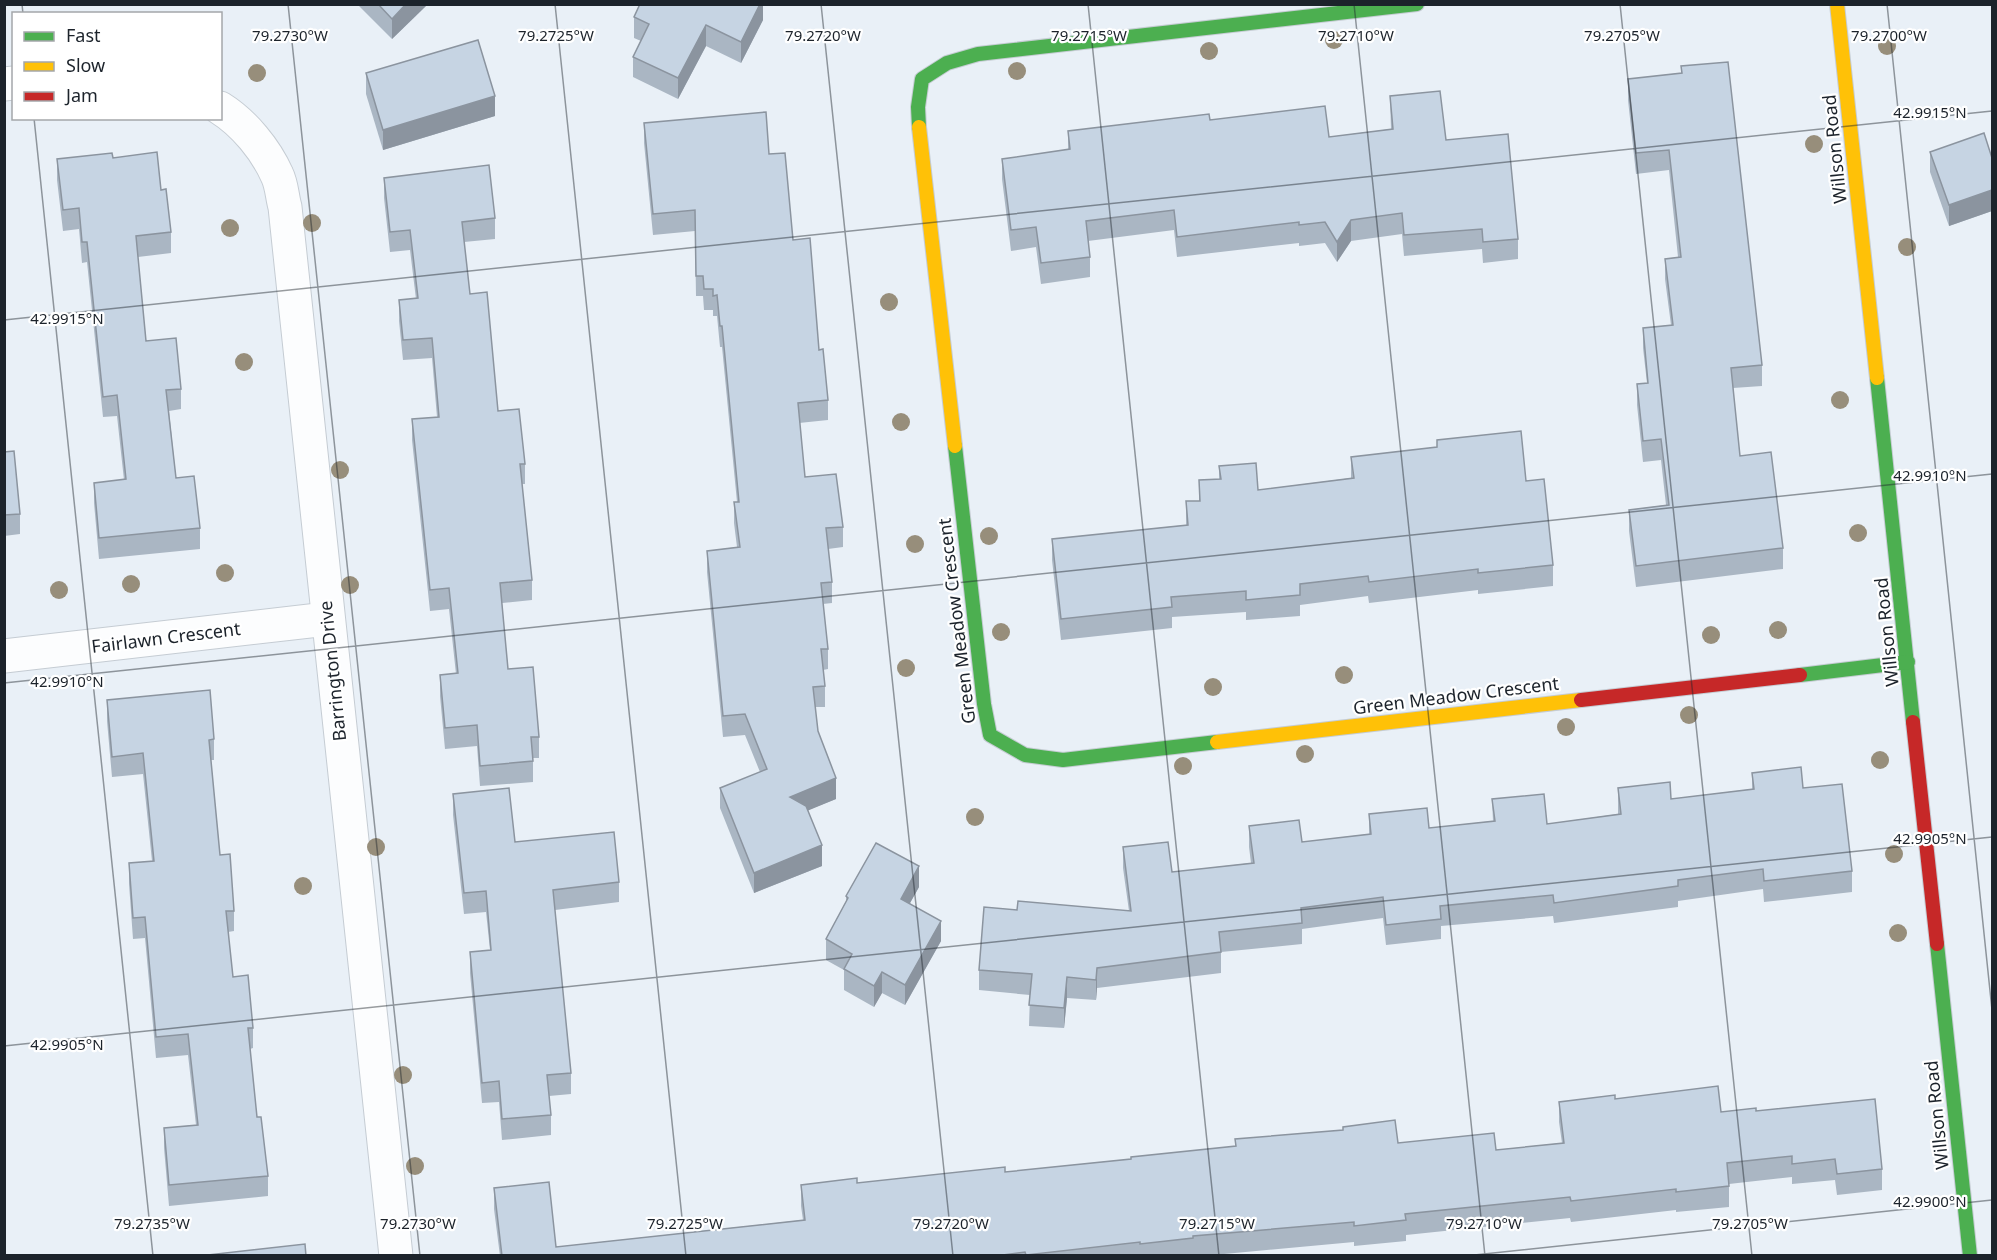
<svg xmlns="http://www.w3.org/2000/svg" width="1997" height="1260" font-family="'Noto Sans',sans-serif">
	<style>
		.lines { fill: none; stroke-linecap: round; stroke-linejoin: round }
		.street-casing { stroke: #c5ccd3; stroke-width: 35 }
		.fast-casing { stroke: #c5ccd3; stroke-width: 16 }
		.slow-casing { stroke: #c5ccd3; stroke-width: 16 }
		.jam-casing { stroke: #c5ccd3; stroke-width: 16 }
		.street { stroke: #fcfdfe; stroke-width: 33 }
		.fast { stroke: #4caf50; stroke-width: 14 }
		.slow { stroke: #ffc107; stroke-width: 14 }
		.jam { stroke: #c62828; stroke-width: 14 }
		.tree { fill: #978e7b }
		.wall { fill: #aab6c3 }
		.shaded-wall { fill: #8b949f }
		.building { fill: #c6d4e3; stroke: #8b949f; stroke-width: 1.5 }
		.ticks { fill: none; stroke: #1c232b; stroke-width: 1.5; stroke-opacity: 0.45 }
		.labels { text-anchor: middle; stroke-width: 4.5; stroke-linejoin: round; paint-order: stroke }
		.street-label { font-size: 18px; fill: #1c232b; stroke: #fff }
		.ticks-label { font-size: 15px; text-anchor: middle; fill: #1c232b; stroke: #fff; stroke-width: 4.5; stroke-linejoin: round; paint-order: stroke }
	</style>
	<rect width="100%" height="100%" fill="#e9f0f7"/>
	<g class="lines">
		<g class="street-casing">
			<g id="street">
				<path d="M4 84 14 83"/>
				<path d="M220 108C244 123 266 150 277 175 282 185 282 197 285 207L396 1256"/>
				<path d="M4 656 327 619"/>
			</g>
		</g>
		<g class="fast-casing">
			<g id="fast">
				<path d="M919 127 918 107 922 79 947 63 978 54 1417 4"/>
				<path d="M1877 378 1913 722"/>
				<path d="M955 446 984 704 990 735 1025 755 1063 760 1217 742"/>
				<path d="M1800 675 1908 662"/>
				<path d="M1937 944 1970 1256"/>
			</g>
		</g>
		<g class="slow-casing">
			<g id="slow">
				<path d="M1837 4 1877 378"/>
				<path d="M919 127 955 446"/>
				<path d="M1217 742 1581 700"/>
			</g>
		</g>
		<g class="jam-casing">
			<g id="jam">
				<path d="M1581 700 1800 675"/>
				<path d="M1913 722 1937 944"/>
			</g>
		</g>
		<use href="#street" class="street"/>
		<use href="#fast" class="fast"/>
		<use href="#slow" class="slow"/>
		<use href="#jam" class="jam"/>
	</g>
	<g class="tree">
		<circle cx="1334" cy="40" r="9"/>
		<circle cx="1887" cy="46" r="9"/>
		<circle cx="1209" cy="51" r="9"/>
		<circle cx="1017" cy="71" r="9"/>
		<circle cx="257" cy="73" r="9"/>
		<circle cx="1814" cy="144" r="9"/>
		<circle cx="312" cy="223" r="9"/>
		<circle cx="230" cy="228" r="9"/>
		<circle cx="1907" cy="247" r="9"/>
		<circle cx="889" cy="302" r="9"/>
		<circle cx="244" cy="362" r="9"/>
		<circle cx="1840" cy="400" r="9"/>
		<circle cx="901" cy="422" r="9"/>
		<circle cx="340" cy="470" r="9"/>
		<circle cx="1858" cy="533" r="9"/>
		<circle cx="989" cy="536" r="9"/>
		<circle cx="915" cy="544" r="9"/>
		<circle cx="225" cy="573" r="9"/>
		<circle cx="131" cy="584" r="9"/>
		<circle cx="350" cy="585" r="9"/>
		<circle cx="59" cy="590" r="9"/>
		<circle cx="1778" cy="630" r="9"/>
		<circle cx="1001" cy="632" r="9"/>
		<circle cx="1711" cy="635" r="9"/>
		<circle cx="906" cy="668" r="9"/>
		<circle cx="1344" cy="675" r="9"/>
		<circle cx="1213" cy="687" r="9"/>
		<circle cx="1689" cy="715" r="9"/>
		<circle cx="1566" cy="727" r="9"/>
		<circle cx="1305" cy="754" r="9"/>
		<circle cx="1880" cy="760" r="9"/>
		<circle cx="1183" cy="766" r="9"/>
		<circle cx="975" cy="817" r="9"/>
		<circle cx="376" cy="847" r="9"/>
		<circle cx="1894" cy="854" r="9"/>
		<circle cx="303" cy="886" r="9"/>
		<circle cx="1898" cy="933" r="9"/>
		<circle cx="403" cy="1075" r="9"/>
		<circle cx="415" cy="1166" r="9"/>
	</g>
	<g class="wall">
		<path d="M357 4H428L392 39Z"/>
		<path d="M763 4V20L741 63 706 46 678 99 633 77V57L641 41 634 38V17Z"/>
		<path d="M1681 66 1762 365V386L1733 388 1740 456 1783 548V569L1636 587 1629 531V510L1666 505 1661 460 1643 462 1637 405V384L1647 383 1643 348V328L1671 325 1665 279V259L1678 257 1669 170 1636 174 1628 100V79L1681 73Z"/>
		<path d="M366 73 495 116 383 150 366 94Z"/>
		<path d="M1390 96 1446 140 1518 239V259L1483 263 1482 249 1404 256 1402 234 1351 241 1337 262 1325 243 1299 246V243L1177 257 1174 230 1088 241 1090 257V277L1041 284 1036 247 1011 251 1002 179V159L1068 150V131L1210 120 1329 137 1391 129Z"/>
		<path d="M644 123 769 154 793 240 819 350 828 400V420L799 423 805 477 843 527V547L828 549 832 582V603L823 604 828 649V669L823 670 825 686V707H815L818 731 836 799 808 810 822 866 754 893 720 808V788L760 772 745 735 723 737 707 572V551L737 547 734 523V502H737L722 347H720L717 316H713V310H704L703 296H696L695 231 653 235 644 143Z"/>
		<path d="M1930 152 1992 158V211L1949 226 1930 172Z"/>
		<path d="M113 158 161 190 171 232V253L138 257 146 341 181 389V409L169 411 176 478 200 528V549L99 559 94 503V483L124 480 117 416 103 417 87 262 82 263 79 229 63 231 57 180V159Z"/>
		<path d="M384 178 495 218V239L464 242 470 294 498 411 525 464V484H522L532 580V600L502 603 508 669 539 737V758H533V782L480 786 477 746 445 749 440 696V675L456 674 449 609 430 611 412 440V419L437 417 432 358 403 360 399 321V300L416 299 410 250 390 252 384 198Z"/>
		<path d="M1437 440 1526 481 1553 565V586L1478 594V590L1369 603 1368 596 1300 605V616L1246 620V612L1172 617V628L1061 640 1052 560V539L1186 525V501H1199V480L1219 479V466L1258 490 1351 478V457L1437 447Z"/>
		<path d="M4 452 20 514V534L4 536Z"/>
		<path d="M107 700 214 739V760H211L220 855 234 911V931L228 932 233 977 253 1028V1048L250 1049 257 1117 268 1176V1196L169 1206 164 1148V1128L196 1125 188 1055 156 1058 145 938 133 939 129 884V863L152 861 143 774 112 777 107 721Z"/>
		<path d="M1752 773 1803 788 1852 871V892L1764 902 1763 889 1678 901V907L1554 923 1553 916 1441 926V939L1386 945 1383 918 1302 929V944L1221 952V973L1097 988 1096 1000 1067 998 1064 1028 1029 1026 1030 995 979 990V970L1017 910 1129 911 1123 868V847L1172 872 1251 863 1249 847V826L1302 842 1369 834V814L1429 828 1493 821 1492 799 1547 824 1618 814V788L1671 799 1752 789Z"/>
		<path d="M453 794 515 842 619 882V902L555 910 571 1073V1094L549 1096 551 1115V1135L502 1140 499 1102 482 1103 470 973V952L490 950 486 912 464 914 453 815Z"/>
		<path d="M919 887 910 903 941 941 905 1005 882 993 874 1007 844 990V970L826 960V939L846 902V896Z"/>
		<path d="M1615 1099 1721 1112 1756 1111 1882 1169V1190L1837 1195 1835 1180 1792 1184V1177L1729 1184V1207L1676 1212V1210L1571 1222 1570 1218 1406 1235V1241L1354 1246V1242L1203 1256H500L494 1209V1188L556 1247 803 1220 801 1206V1185L857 1183 1005 1172 1131 1159 1235 1146V1139L1398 1143 1496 1150 1562 1143 1559 1122V1102Z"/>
	</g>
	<g class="shaded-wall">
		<path d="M406 4H428L392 39V19Z"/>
		<path d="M760 4H763V20L741 63V42Z"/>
		<path d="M706 25V46L678 99V78Z"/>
		<path d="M495 96V116L383 150V130Z"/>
		<path d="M1992 190V211L1949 226V205Z"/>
		<path d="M1351 220V241L1337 262V242Z"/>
		<path d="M836 778V799L790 818V797Z"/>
		<path d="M822 845V866L754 893V873Z"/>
		<path d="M919 866V887L901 919V899Z"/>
		<path d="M941 921V941L905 1005V985Z"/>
		<path d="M1097 968V988L1096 1000V980Z"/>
		<path d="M882 972V993L874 1007V986Z"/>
		<path d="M1067 977V998L1064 1028V1008Z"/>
	</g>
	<g class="building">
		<path d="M378 4H406L392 19Z"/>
		<path d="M640 4H760L741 42 706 25 678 78 633 57 649 24 634 17Z"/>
		<path d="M478 40 495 96 383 130 366 73Z"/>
		<path d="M1728 62 1762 365 1731 368 1740 456 1771 452 1783 548 1636 566 1629 510 1669 505 1661 439 1643 441 1637 384 1648 383 1643 328 1673 325 1665 259 1681 257 1669 150 1636 153 1628 79 1682 73 1681 66Z"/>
		<path d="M1440 91 1446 140 1508 134 1518 239 1483 242 1482 229 1404 235 1402 213 1351 220 1337 242 1325 222 1299 225V222L1177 237 1174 210 1086 221 1090 257 1041 263 1036 227 1011 230 1002 159 1070 149 1068 131 1209 114 1210 120 1325 106 1329 137 1393 129 1390 96Z"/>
		<path d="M766 112 769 154 785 153 793 240 810 238 819 350 823 349 828 400 798 403 805 477 836 474 843 527 826 528 832 582 821 583 828 649H821L825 686 813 687 818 731 836 778 790 797 806 806 822 845 754 873 720 788 767 769 745 714 723 716 707 551 740 547 734 502H739L722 326H720L717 295 713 296V289H704L703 276H696L695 210 653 214 644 123Z"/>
		<path d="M1984 133 1992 158V190L1949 205 1930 152Z"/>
		<path d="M157 152 161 190 166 189 171 232 136 236 146 341 176 338 181 389 166 390 176 478 194 476 200 528 99 538 94 483 126 479 117 395 103 397 87 242H82L79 208 63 210 57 159 112 153 113 158Z"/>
		<path d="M489 165 495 218 462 222 470 294 487 292 498 411 519 409 525 464H520L532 580 500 583 508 669 533 667 539 737H531L533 761 480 766 477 725 445 728 440 675 458 673 449 588 430 590 412 419 439 417 432 338 403 340 399 300 418 298 410 230 390 232 384 178Z"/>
		<path d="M1521 431 1526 481 1544 479 1553 565 1478 573V569L1369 582 1368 576 1300 584V595L1246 600V591L1171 597 1172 607 1061 619 1052 539 1188 525 1186 501H1200L1199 480 1221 479 1219 466 1256 463 1258 490 1354 478 1351 457 1437 447V440Z"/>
		<path d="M14 451 20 514 4 515V452Z"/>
		<path d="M210 690 214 739 209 740 220 855 230 854 234 911H226L233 977 248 975 253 1028H248L257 1117H261L268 1176 169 1185 164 1128 198 1125 188 1034 156 1037 145 917 133 918 129 863 154 861 143 753 112 757 107 700Z"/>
		<path d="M1801 767 1803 788 1842 784 1852 871 1764 881 1763 869 1678 880V886L1554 903 1553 895 1440 906 1441 919 1386 925 1383 897 1301 908 1302 923 1219 932 1221 952 1097 968 1096 980 1067 977 1064 1008 1029 1005 1032 974 979 970 984 907 1017 910 1018 901 1131 911 1123 847 1168 842 1172 872 1254 863 1249 826 1299 820 1302 842 1371 834 1369 814 1427 808 1429 828 1495 821 1492 799 1544 794 1547 824 1621 814 1618 788 1670 782 1671 799 1754 789 1752 773Z"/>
		<path d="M509 788 515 842 614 832 619 882 553 890 571 1073 547 1075 551 1115 502 1119 499 1081 482 1083 470 952 491 950 486 891 464 893 453 794Z"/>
		<path d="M876 843 919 866 901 899 941 921 905 985 882 972 874 986 844 969 852 954 826 939 848 898 846 896Z"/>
		<path d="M1718 1086 1721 1112 1756 1108V1111L1875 1099 1882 1169 1837 1174 1835 1159 1792 1164V1156L1727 1163 1729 1186 1676 1192V1189L1571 1201 1570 1197 1405 1214 1406 1220 1354 1226V1222L1193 1236V1238L1140 1244V1242L1026 1255 1025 1252 995 1256H502L494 1188 549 1182 556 1247 805 1220 801 1185 857 1178V1183L1005 1167V1172L1131 1159V1157L1236 1146 1235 1139 1343 1130V1127L1395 1120 1398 1143 1494 1133 1496 1150 1564 1143 1559 1102 1615 1095V1099Z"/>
		<path d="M305 1244 306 1256H199Z"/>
	</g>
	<path class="ticks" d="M22 4 23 14M288 4 420 1256M555 4 686 1256M821 4 953 1256M1088 4 1219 1256M1354 4 1485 1256M1620 4 1752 1256M1887 4 1992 1010M34 118 153 1256M4 320 1992 111M4 683 1992 474M4 1046 1992 837M1465 1256 1992 1200"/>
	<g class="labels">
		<g class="street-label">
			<text transform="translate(1835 149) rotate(-96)" y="6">Willson Road</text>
			<text transform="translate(957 621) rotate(-97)" y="6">Green Meadow Crescent</text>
			<text transform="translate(1887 632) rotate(-96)" y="6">Willson Road</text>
			<text transform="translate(166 638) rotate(-7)" y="6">Fairlawn Crescent</text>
			<text transform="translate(333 671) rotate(-96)" y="6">Barrington Drive</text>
			<text transform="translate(1456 696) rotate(-7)" y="6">Green Meadow Crescent</text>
			<text transform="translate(1937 1115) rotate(-96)" y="6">Willson Road</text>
		</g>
	</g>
	<g class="ticks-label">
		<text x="290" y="41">79.2730°W</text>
		<text x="556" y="41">79.2725°W</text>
		<text x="823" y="41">79.2720°W</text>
		<text x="1089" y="41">79.2715°W</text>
		<text x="1356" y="41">79.2710°W</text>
		<text x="1622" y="41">79.2705°W</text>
		<text x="1889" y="41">79.2700°W</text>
		<text x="1930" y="118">42.9915°N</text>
		<text x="67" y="324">42.9915°N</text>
		<text x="1930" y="481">42.9910°N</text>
		<text x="67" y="687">42.9910°N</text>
		<text x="1930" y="844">42.9905°N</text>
		<text x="67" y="1050">42.9905°N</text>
		<text x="1930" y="1207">42.9900°N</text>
		<text x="152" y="1229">79.2735°W</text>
		<text x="418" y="1229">79.2730°W</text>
		<text x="685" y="1229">79.2725°W</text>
		<text x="951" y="1229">79.2720°W</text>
		<text x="1217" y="1229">79.2715°W</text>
		<text x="1484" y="1229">79.2710°W</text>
		<text x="1750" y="1229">79.2705°W</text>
	</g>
	<rect width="1997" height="1260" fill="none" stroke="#1c232b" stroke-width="12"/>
	<rect x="12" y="12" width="210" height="108" fill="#ffffff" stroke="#a4a7aa" stroke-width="1.5"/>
	<rect x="24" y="32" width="30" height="9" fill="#4caf50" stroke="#a4a7aa" stroke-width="1.5"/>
	<text x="66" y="42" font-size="18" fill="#1c232b">Fast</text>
	<rect x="24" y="62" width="30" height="9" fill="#ffc107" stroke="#a4a7aa" stroke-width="1.5"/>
	<text x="66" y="72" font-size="18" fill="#1c232b">Slow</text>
	<rect x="24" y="92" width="30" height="9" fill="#c62828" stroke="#a4a7aa" stroke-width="1.5"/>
	<text x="66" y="102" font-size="18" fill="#1c232b">Jam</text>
</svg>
